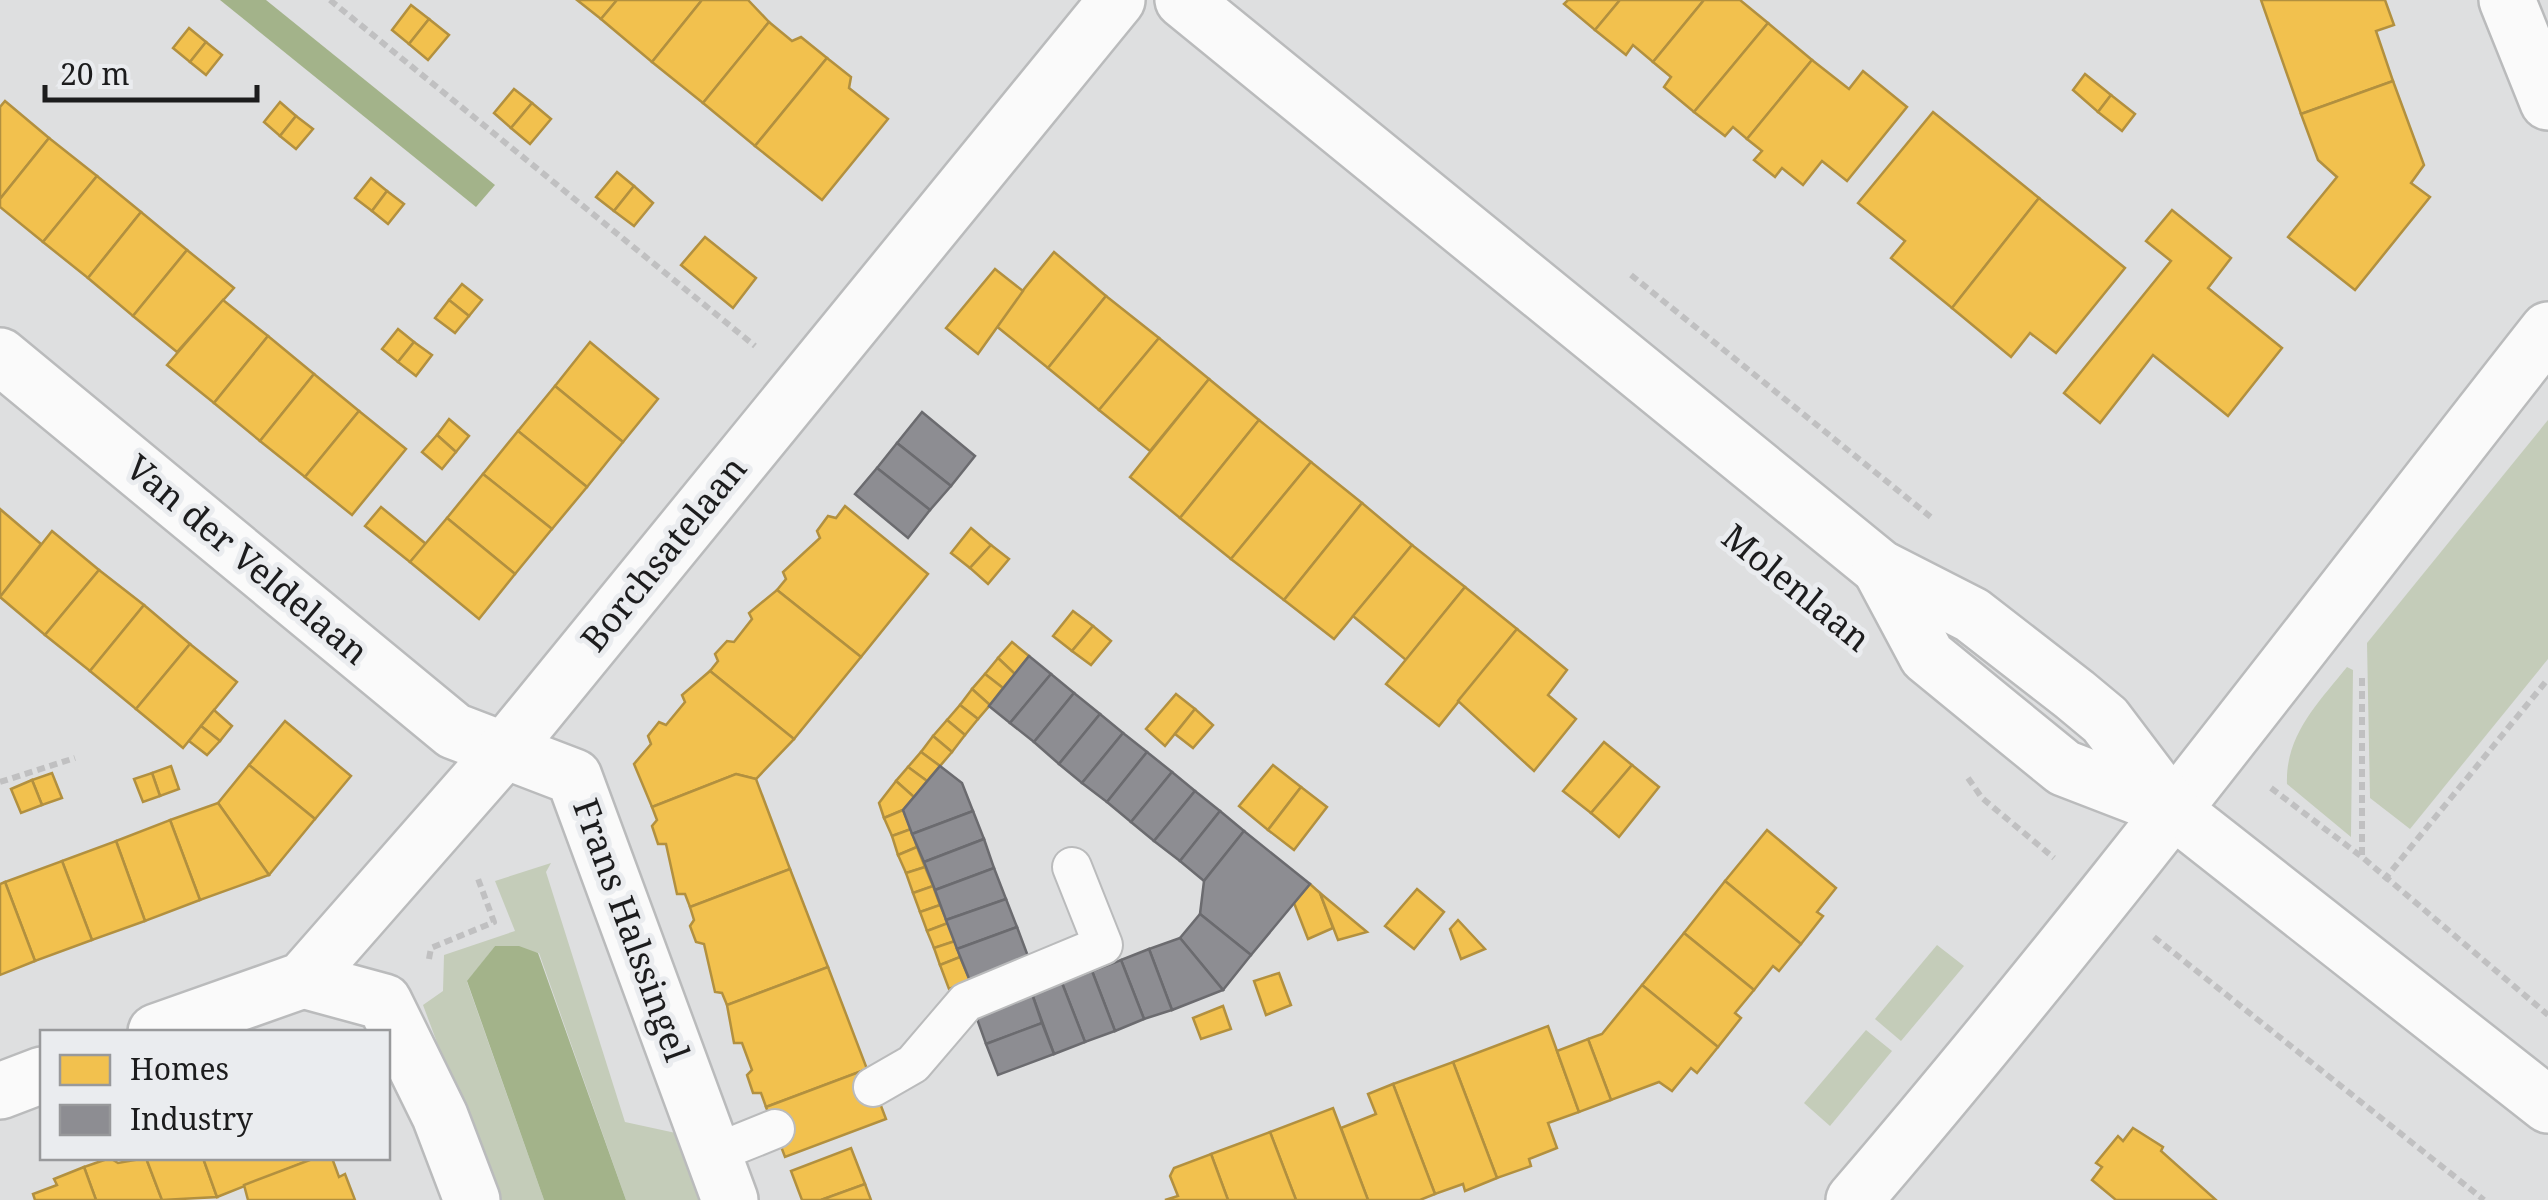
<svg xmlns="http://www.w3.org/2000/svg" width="2548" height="1200" font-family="'Noto Serif',serif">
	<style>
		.green { fill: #c4ccb9 }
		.water { fill: #a3b38a }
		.homes { fill: #f2c14e; stroke: #b2903f; stroke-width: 2.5 }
		.industry { fill: #8d8d92; stroke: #6b6b6f; stroke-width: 2.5 }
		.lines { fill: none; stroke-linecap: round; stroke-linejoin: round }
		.lane-casing { stroke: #babbbc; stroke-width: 42 }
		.street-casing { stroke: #babbbc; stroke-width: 60 }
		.secondary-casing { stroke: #babbbc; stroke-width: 60 }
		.path { stroke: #c0c0c1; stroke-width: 6; stroke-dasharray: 8 5; stroke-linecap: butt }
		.lane { stroke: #fafafa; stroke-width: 38 }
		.street { stroke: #fafafa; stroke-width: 55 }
		.secondary { stroke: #fafafa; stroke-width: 55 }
		.labels { text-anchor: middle; stroke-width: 10; stroke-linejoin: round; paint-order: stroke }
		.street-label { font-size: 35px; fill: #1c1c1d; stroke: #eaecef }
	</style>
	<rect width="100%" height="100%" fill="#dedfe0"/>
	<g class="green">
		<path d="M2548 420V659L2410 829 2370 798 2367 643Z"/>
		<path d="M2347 667 2353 670 2351 837 2287 784C2285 735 2319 702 2347 667Z"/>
		<path d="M551 863 546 872 625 1122 685 1135 703 1200H626L539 953 495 946 467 982 544 1200H496L423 1005 443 991 444 955 515 931 495 881Z"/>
		<path d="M1937 945 1964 966 1901 1041 1875 1019Z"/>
		<path d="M1866 1030 1892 1051 1830 1126 1804 1103Z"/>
	</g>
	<g class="water">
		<path d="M220 0H266L495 185 476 207Z"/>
		<path d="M495 946H519L538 953 626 1200H544L467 981Z"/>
	</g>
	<g class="homes">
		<path d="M577 0H617L601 19Z"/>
		<path d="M617 0H702L652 62 601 19Z"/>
		<path d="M702 0H748L769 22 703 103 652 62Z"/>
		<path d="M1568 0H1620L1595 30 1564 4Z"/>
		<path d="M1620 0H1704L1653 62 1633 45 1626 55 1595 30Z"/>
		<path d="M1704 0H1740L1768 23 1694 112 1664 87 1671 77 1653 62Z"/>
		<path d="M2261 0H2385L2394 25 2376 31 2393 81 2301 114Z"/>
		<path d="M411 5 429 19 409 44 392 30Z"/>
		<path d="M429 19 449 35 428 60 409 44Z"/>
		<path d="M769 22 792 41 801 37 827 58 755 146 703 103Z"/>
		<path d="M1768 23 1812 60 1747 139 1733 127 1725 136 1694 112Z"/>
		<path d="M189 28 206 42 190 62 173 48Z"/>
		<path d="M206 42 222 55 206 75 190 62Z"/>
		<path d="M827 58 851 77 849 88 888 119 822 200 755 146Z"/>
		<path d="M1812 60 1849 89 1863 71 1907 107 1847 181 1822 161 1803 185 1782 168 1775 177 1754 160 1762 151 1747 139Z"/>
		<path d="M2085 74 2111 95 2098 112 2073 90Z"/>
		<path d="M2393 81 2424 165 2411 183 2430 197 2355 290 2288 237 2337 177 2318 160 2301 114Z"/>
		<path d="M514 89 532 103 511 128 494 113Z"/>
		<path d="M2111 95 2135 114 2122 131 2098 112Z"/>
		<path d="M5 101 49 138 0 199V107Z"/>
		<path d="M280 102 296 116 280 136 264 122Z"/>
		<path d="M532 103 551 119 530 144 511 128Z"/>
		<path d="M1933 112 2039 198 1952 308 1891 258 1905 241 1858 203Z"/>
		<path d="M296 116 313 129 296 149 280 136Z"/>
		<path d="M49 138 97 176 43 242 0 207V199Z"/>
		<path d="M617 172 634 186 614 211 596 197Z"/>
		<path d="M97 176 141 212 88 278 43 242Z"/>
		<path d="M371 178 387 191 372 211 355 198Z"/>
		<path d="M634 186 653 203 634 226 614 211Z"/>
		<path d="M387 191 404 204 388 224 372 211Z"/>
		<path d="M2039 198 2125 268 2056 353 2030 333 2011 357 1952 308Z"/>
		<path d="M2172 210 2231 258 2208 288 2282 348 2228 416 2153 355 2100 423 2064 393 2171 261 2146 241Z"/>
		<path d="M141 212 187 250 133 316 88 278Z"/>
		<path d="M705 237 756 278 733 308 681 265Z"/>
		<path d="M187 250 234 288 177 352 133 316Z"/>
		<path d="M1054 252 1106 296 1048 368 995 325Z"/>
		<path d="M995 269 1023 291 978 354 946 328Z"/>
		<path d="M462 284 482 300 469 316 449 300Z"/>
		<path d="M1106 296 1159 338 1099 410 1048 368Z"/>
		<path d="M223 300 268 336 214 403 167 365Z"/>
		<path d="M449 300 469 316 455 333 435 318Z"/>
		<path d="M398 329 414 342 398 362 382 349Z"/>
		<path d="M268 336 314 374 260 441 214 403Z"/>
		<path d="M1159 338 1209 379 1150 451 1099 410Z"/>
		<path d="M414 342 432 355 416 376 398 362Z"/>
		<path d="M590 342 658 399 623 442 555 386Z"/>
		<path d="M314 374 359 411 305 477 260 441Z"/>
		<path d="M1209 379 1259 420 1180 518 1130 477Z"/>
		<path d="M555 386 623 442 587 487 518 431Z"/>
		<path d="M359 411 406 449 352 515 305 477Z"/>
		<path d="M449 419 469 436 456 452 437 435Z"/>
		<path d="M1259 420 1311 462 1231 559 1180 518Z"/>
		<path d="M518 431 587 487 552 529 483 474Z"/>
		<path d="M437 435 456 452 442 469 422 452Z"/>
		<path d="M1311 462 1362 503 1284 600 1231 559Z"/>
		<path d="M483 474 552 529 515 574 447 518Z"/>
		<path d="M1362 503 1412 545 1334 639 1284 600Z"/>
		<path d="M845 506 928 574 861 657 777 590 786 579 783 572 820 538 817 531 828 516 836 518Z"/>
		<path d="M381 507 426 544 410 562 365 526Z"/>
		<path d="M0 509 41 544 0 597Z"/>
		<path d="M447 518 515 574 479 619 410 562Z"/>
		<path d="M971 528 991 545 970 568 951 553Z"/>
		<path d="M52 531 99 570 45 635 0 597Z"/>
		<path d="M991 545 1009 559 988 584 970 568Z"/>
		<path d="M1412 545 1465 587 1406 660 1353 616Z"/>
		<path d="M99 570 144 605 90 671 45 635Z"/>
		<path d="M1465 587 1517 629 1439 726 1386 684Z"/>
		<path d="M777 590 861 657 794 739 710 671 718 661 715 654 727 641 734 642 752 619 749 613Z"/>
		<path d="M144 605 190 644 136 709 90 671Z"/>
		<path d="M1073 611 1093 626 1072 651 1053 636Z"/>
		<path d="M1093 626 1111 641 1091 665 1072 651Z"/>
		<path d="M1517 629 1567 670 1548 695 1576 719 1534 771 1458 701Z"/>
		<path d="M1012 642 1029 656 1015 674 998 658Z"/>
		<path d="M190 644 237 682 183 748 136 709Z"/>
		<path d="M998 658 1015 674 1003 688 985 674Z"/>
		<path d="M710 671 794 739 756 779 736 774 652 807 634 764 651 744 648 736 659 722 666 725 685 702 682 695Z"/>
		<path d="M985 674 1003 688 990 705 972 689Z"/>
		<path d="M972 689 990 705 978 719 960 705Z"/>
		<path d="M1176 694 1195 709 1165 746 1146 729Z"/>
		<path d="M960 705 978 719 965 735 947 720Z"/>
		<path d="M1195 709 1213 725 1193 748 1175 734Z"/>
		<path d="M214 710 232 726 220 741 201 726Z"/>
		<path d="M947 720 965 735 952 752 933 736Z"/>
		<path d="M285 721 351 776 315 819 249 765Z"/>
		<path d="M201 726 220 741 207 755 189 741Z"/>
		<path d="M933 736 952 752 940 766 921 752Z"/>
		<path d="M1604 742 1632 765 1591 813 1563 791Z"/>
		<path d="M921 752 940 766 927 781 908 767Z"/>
		<path d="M249 765 315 819 269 875 218 803Z"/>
		<path d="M1273 765 1301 787 1268 830 1239 806Z"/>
		<path d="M1632 765 1659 787 1619 837 1591 813Z"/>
		<path d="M171 766 179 789 160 796 152 773Z"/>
		<path d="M908 767 927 781 914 797 896 781Z"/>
		<path d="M52 773 62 798 42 805 32 780Z"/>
		<path d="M152 773 160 796 143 802 134 779Z"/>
		<path d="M736 774 756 779 790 869 690 907 685 894H677L666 844H658L652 826 657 820 652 807Z"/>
		<path d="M32 780 42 805 21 813 11 789Z"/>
		<path d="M896 781 914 797 903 810 884 818 879 803Z"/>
		<path d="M1301 787 1327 807 1294 850 1268 830Z"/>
		<path d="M218 803 269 875 200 900 170 820Z"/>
		<path d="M903 810 911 829 892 836 884 818Z"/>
		<path d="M170 820 200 900 145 921 116 841Z"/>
		<path d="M911 829 917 847 898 855 892 836Z"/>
		<path d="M1767 830 1836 888 1817 912 1823 916 1801 944 1725 881Z"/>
		<path d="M116 841 145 921 92 940 62 861Z"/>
		<path d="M917 847 925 867 906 873 898 855Z"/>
		<path d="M62 861 92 940 35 961 5 882Z"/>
		<path d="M925 867 933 886 913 893 906 873Z"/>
		<path d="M790 869 828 967 727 1005 722 993 715 992 704 944 696 942 690 926 694 920 690 907Z"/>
		<path d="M1725 881 1801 944 1779 971 1773 966 1754 990 1684 933Z"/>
		<path d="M5 882 35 961 0 975V884Z"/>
		<path d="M1310 884 1320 893 1333 928 1308 939 1294 903Z"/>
		<path d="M933 886 940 905 920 912 913 893Z"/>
		<path d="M1417 889 1444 912 1414 949 1385 926Z"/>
		<path d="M1320 893 1367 932 1338 940Z"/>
		<path d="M940 905 948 923 927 931 920 912Z"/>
		<path d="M1458 920 1485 949 1461 959 1450 929Z"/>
		<path d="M948 923 955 941 934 948 927 931Z"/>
		<path d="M1684 933 1754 990 1735 1013 1741 1018 1718 1047 1642 985Z"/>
		<path d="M955 941 960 957 940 965 934 948Z"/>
		<path d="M960 957 970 981 949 989 940 965Z"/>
		<path d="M828 967 867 1069 766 1107 761 1093H753L747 1075 752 1070 742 1043H734L727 1005Z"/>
		<path d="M1279 973 1291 1005 1266 1015 1254 981Z"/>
		<path d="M1642 985 1718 1047 1697 1073 1691 1068 1672 1091 1659 1082 1611 1100 1588 1039 1602 1034Z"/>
		<path d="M1223 1006 1231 1029 1201 1039 1193 1018Z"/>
		<path d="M1548 1026 1579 1112 1548 1123 1557 1148 1529 1159 1531 1166 1497 1178 1453 1062Z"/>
		<path d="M1588 1039 1611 1100 1579 1112 1557 1051Z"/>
		<path d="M1453 1062 1497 1178 1465 1191 1463 1184 1435 1194 1393 1084Z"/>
		<path d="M867 1069 886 1119 785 1157 766 1107Z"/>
		<path d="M1393 1084 1435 1194 1420 1200H1368L1341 1128 1376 1114 1368 1094Z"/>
		<path d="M1333 1108 1368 1200H1296L1270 1132Z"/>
		<path d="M2133 1128 2163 1147 2161 1151 2216 1200H2116L2092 1180 2102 1167 2096 1163 2118 1136 2123 1141Z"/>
		<path d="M1270 1132 1296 1200H1228L1211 1154Z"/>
		<path d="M851 1148 865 1184 821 1200H802L791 1171Z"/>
		<path d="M1211 1154 1228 1200H1165L1178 1196 1170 1176 1174 1168Z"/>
		<path d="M110 1158 118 1163 146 1158 162 1200H96L84 1167Z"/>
		<path d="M146 1158H203L217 1197 162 1200Z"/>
		<path d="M203 1158H315L217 1197Z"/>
		<path d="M315 1158H332L339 1177 345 1174 355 1200H248L244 1185Z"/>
		<path d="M84 1167 96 1200H35L33 1194 57 1185 54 1179Z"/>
		<path d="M865 1184 871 1200H821Z"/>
	</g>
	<g class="industry">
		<path d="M922 412 975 456 951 486 897 443Z"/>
		<path d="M897 443 951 486 930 510 877 468Z"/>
		<path d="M877 468 930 510 908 538 855 494Z"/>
		<path d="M1029 656 1051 674 1010 723 989 706Z"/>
		<path d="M1051 674 1074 693 1034 742 1010 723Z"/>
		<path d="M1074 693 1100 714 1059 764 1034 742Z"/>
		<path d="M1100 714 1123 733 1082 783 1059 764Z"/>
		<path d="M1123 733 1147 752 1107 802 1082 783Z"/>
		<path d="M1147 752 1172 772 1131 822 1107 802Z"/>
		<path d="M940 766 962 783 973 811 912 834 903 810Z"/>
		<path d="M1172 772 1195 791 1154 841 1131 822Z"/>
		<path d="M1195 791 1220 811 1180 861 1154 841Z"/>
		<path d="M973 811 984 839 924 862 912 834Z"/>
		<path d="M1220 811 1244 831 1204 881 1180 861Z"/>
		<path d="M1244 831 1310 884 1251 955 1200 914 1204 881Z"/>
		<path d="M984 839 994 868 935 890 924 862Z"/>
		<path d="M994 868 1006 899 946 920 935 890Z"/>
		<path d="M1006 899 1017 927 957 949 946 920Z"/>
		<path d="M1200 914 1251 955 1223 990 1180 938Z"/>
		<path d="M1017 927 1029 959 970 981 957 949Z"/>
		<path d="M1180 938 1223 990 1172 1010 1149 949Z"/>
		<path d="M1149 949 1172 1010 1144 1019 1121 960Z"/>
		<path d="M1121 960 1144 1019 1115 1031 1092 971Z"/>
		<path d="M1092 971 1115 1031 1085 1042 1062 983Z"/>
		<path d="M1062 983 1085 1042 1054 1054 1032 994Z"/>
		<path d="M1032 994 1042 1023 986 1044 976 1016Z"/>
		<path d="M1042 1023 1054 1054 998 1075 986 1044Z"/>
	</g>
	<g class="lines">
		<g class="lane-casing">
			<g id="lane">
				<path d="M873 1087 913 1064 966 1002 1103 945 1072 867"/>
				<path d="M713 1154 775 1129"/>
			</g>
		</g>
		<g class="street-casing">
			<g id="street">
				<path d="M2507 0 2548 102"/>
				<path d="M0 356 454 731 574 777 730 1200"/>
				<path d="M303 980 384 1002 440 1116 472 1200"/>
				<path d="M156 1032 303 980 503 752 1117 0"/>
				<path d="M0 1091 42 1075"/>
				<path d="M1854 1200C2096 918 2319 621 2548 330"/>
			</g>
		</g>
		<g class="secondary-casing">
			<g id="secondary">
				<path d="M1183 0 1880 568 1972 615 2075 695 2105 720 2173 810 2548 1105"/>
				<path d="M1880 568 1927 656 1999 715 2064 768 2173 810"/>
			</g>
		</g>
		<g class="path">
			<path d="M330 0 755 346"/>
			<path d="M1631 275 1932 518"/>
			<path d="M2362 678V856"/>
			<path d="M1968 778 1982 798 2054 858"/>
			<path d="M0 782 75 758"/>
			<path d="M2271 788 2362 857 2548 1015"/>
			<path d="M2384 880 2548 679"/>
			<path d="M2154 937 2484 1200"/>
			<path d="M429 959 431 948 494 922 477 876"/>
		</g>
		<use href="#lane" class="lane"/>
		<use href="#street" class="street"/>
		<use href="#secondary" class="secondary"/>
	</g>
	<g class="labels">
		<g class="street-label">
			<text transform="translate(664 554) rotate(-51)" y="12">Borchsatelaan</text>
			<text transform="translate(247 560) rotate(40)" y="12">Van der Veldelaan</text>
			<text transform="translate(1796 588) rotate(39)" y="12">Molenlaan</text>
			<text transform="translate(631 930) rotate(70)" y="12">Frans Halssingel</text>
		</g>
	</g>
	<rect x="40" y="1030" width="350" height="130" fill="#eaecef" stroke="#98999b" stroke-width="2.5"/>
	<rect x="60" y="1055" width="50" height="30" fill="#f2c14e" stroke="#98999b" stroke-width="2.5"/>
	<text x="130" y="1080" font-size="30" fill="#1c1c1d">Homes</text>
	<rect x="60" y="1105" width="50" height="30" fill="#8d8d92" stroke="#98999b" stroke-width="2.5"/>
	<text x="130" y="1130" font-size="30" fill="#1c1c1d">Industry</text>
	<path d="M45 85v15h212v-15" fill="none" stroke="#1c1c1d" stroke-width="5"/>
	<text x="60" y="85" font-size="30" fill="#1c1c1d" stroke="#eaecef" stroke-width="8" paint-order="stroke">20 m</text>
</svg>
